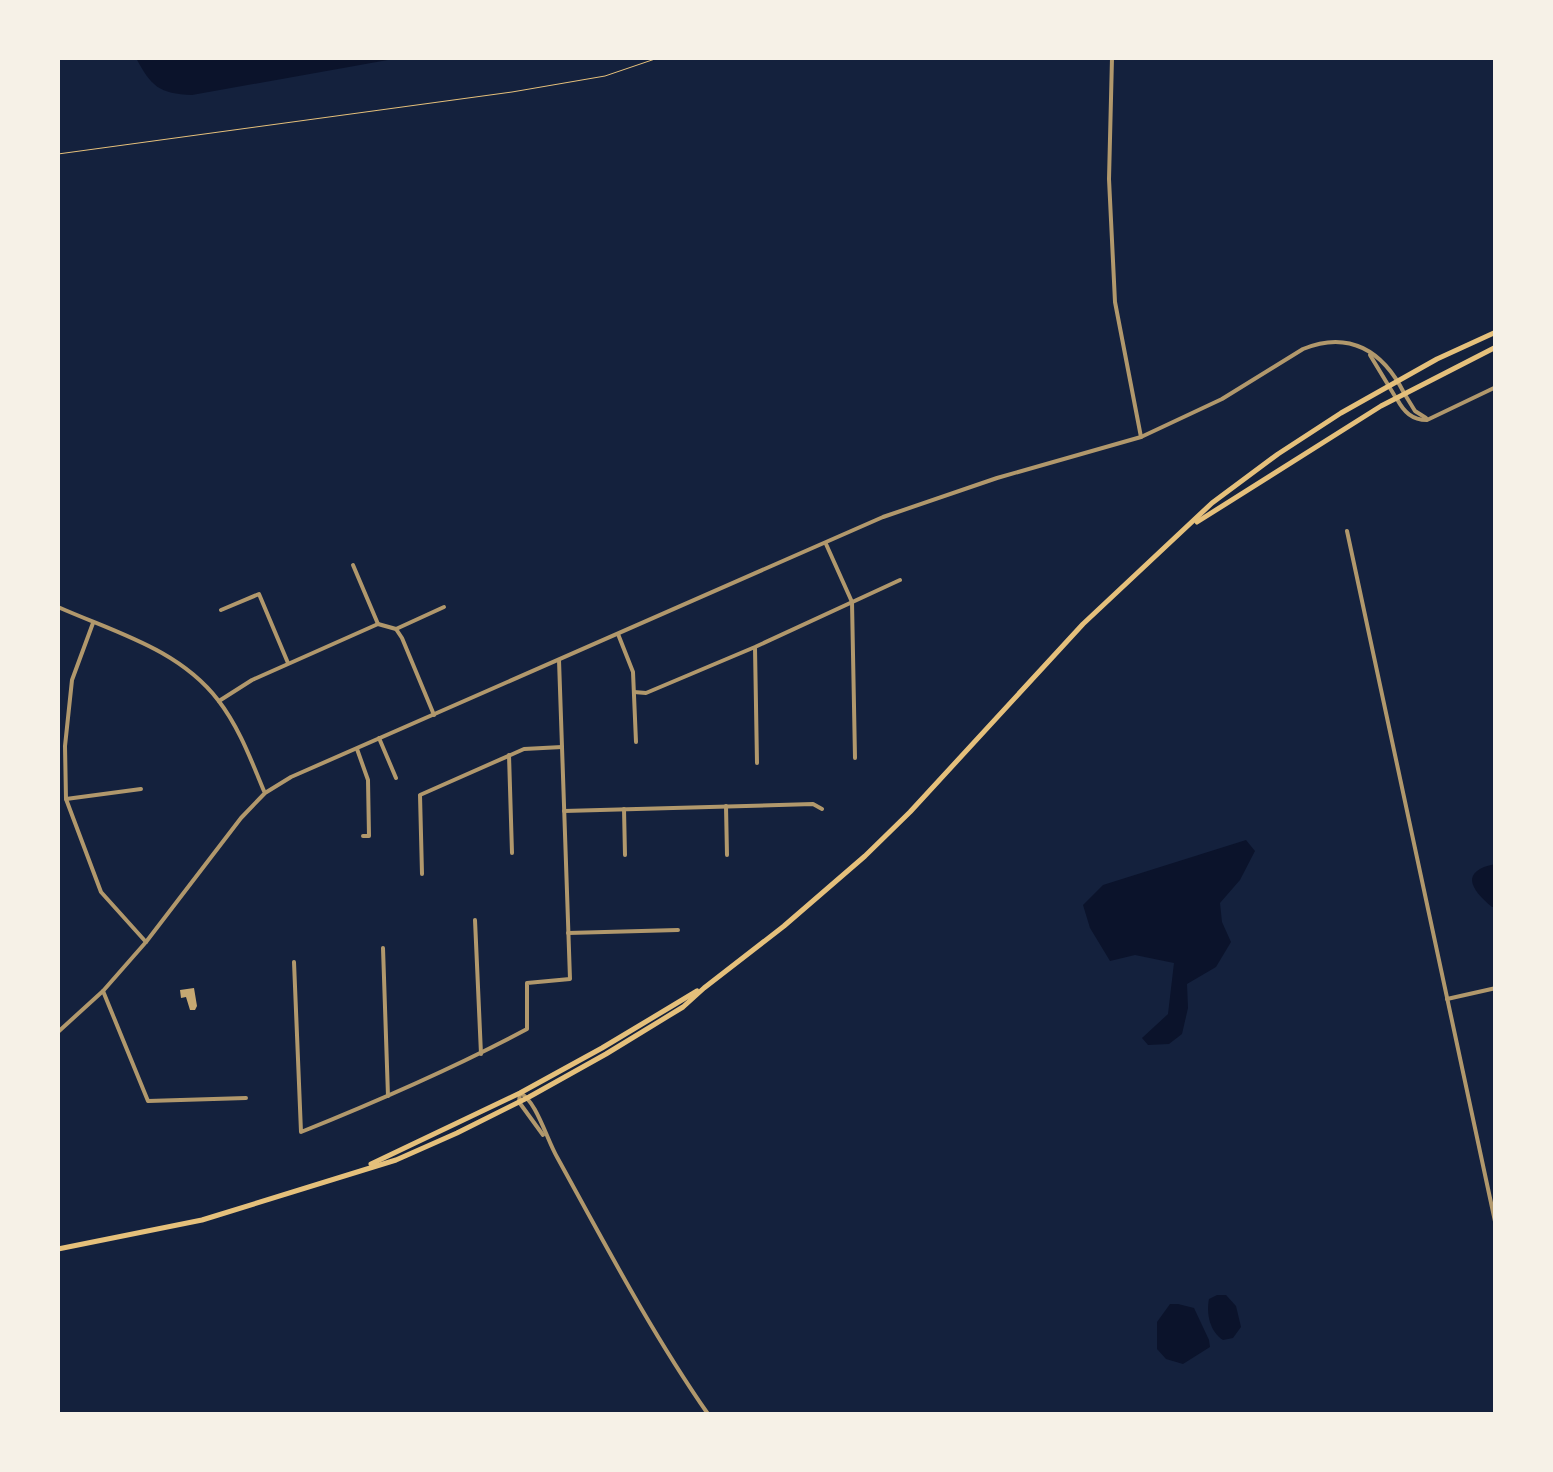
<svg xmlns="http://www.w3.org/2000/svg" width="1553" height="1472" font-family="Arial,sans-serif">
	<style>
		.water { fill: #0b132b }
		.building { fill: #c6a872 }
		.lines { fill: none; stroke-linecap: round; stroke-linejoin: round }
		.path { stroke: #e5c07b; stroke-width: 1 }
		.minor { stroke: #b1986c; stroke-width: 4 }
		.tertiary { stroke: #b1986c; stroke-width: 4 }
		.primary { stroke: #e5c07b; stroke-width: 5 }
	</style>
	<rect width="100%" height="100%" fill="#14213d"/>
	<g class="water">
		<path d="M136 58H399L192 95C159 94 151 86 136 58Z"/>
		<path d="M1246 840 1255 851 1240 880 1220 903 1222 922 1231 942 1216 967 1187 984 1188 1008 1182 1034 1169 1044 1148 1045 1142 1038 1168 1014 1174 963 1135 955 1110 961 1090 928 1083 905 1103 885Z"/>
		<path d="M1495 864V907H1492C1470 889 1460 871 1495 864Z"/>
		<path d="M1217 1295H1226L1236 1306 1241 1327 1233 1338 1223 1340C1210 1332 1206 1314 1209 1299Z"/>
		<path d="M1170 1304H1178L1194 1308 1209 1340 1210 1347 1183 1364 1166 1359 1157 1349V1322Z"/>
	</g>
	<path class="building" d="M194 988 197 1006 195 1010H190L186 997 181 998 180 990Z"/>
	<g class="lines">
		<path class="path" d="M58 154 512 92 605 76 658 58"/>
		<g class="minor">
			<path d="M1112 58 1109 179 1115 302 1141 437"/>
			<path d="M1404 393 1415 411 1426 418"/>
			<path d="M1397 399C1404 412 1412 420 1427 420L1496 387"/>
			<path d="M1347 531 1496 1226"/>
			<path d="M826 544 852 602 855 758"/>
			<path d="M353 565 378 624"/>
			<path d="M221 610 259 594 288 663"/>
			<path d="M93 623 72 680 65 746 66 799 101 892 146 942"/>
			<path d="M396 629 444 607"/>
			<path d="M618 634 633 672 636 742"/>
			<path d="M755 648 757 763"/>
			<path d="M634 692 646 693 755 647 900 580"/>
			<path d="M219 701 252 680 378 624 396 629 402 638 434 715"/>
			<path d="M379 738 396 778"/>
			<path d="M357 749 368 780 369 836H363"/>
			<path d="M509 755 512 853"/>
			<path d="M66 799 141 789"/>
			<path d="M726 806 727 855"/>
			<path d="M624 809 625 855"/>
			<path d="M564 811 813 804 822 809"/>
			<path d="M422 874 420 795 524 749 562 747"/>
			<path d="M475 920 481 1054"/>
			<path d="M568 933 678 930"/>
			<path d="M383 948 388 1096"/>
			<path d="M294 962 301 1132C378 1101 454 1068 527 1029V983L570 979 559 660"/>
			<path d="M103 991 148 1101 246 1098"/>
			<path d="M1447 999 1496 988"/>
			<path d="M520 1093C536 1100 547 1140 557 1157 605 1244 651 1332 708 1414"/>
			<path d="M520 1093 519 1102 543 1135"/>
		</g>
		<g class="tertiary">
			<path d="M1370 355 1396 398"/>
			<path d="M58 607C114 632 179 649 218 700 239 727 251 760 264 791"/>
			<path d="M58 1032 103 991 146 942 241 818 265 793 291 777 883 517 997 478 1141 437 1222 399 1303 349C1349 330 1383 351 1404 393"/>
		</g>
		<g class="primary">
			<path d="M1197 522 1381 406 1496 347"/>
			<path d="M371 1164 520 1093 602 1048 697 991"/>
			<path d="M58 1249 202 1220 396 1160 457 1133 529 1097 606 1054 683 1007 704 988 784 926 865 856 910 812 1083 624 1212 503 1278 454 1341 413 1437 359 1496 332"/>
		</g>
	</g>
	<rect width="1553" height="1472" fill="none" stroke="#f6f1e7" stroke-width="120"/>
</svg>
